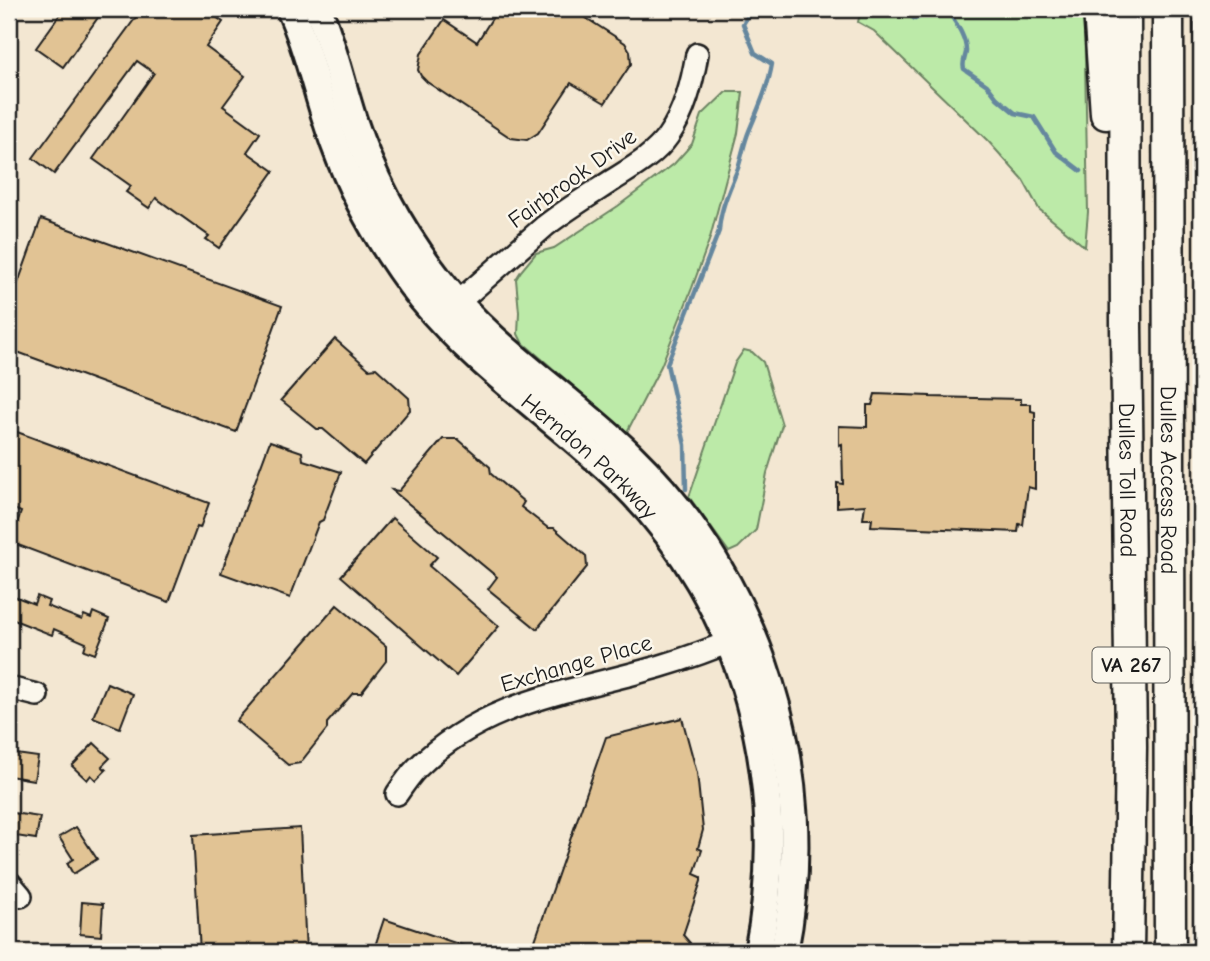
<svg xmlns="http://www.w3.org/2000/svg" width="1210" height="961" font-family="'Comic Neue',sans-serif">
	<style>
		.green { fill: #bceaa8; stroke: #6c8362; stroke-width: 2 }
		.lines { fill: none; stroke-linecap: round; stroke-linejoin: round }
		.stream { stroke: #65879e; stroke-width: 4.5 }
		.building { fill: #e1c394; stroke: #1c1c1c; stroke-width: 2 }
		.minor-casing { stroke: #1c1c1c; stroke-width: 26 }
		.major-casing { stroke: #1c1c1c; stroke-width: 32 }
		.highway-casing { stroke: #1c1c1c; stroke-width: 35 }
		.minor { stroke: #fbf7ec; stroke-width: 21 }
		.major { stroke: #fbf7ec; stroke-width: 26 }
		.highway { stroke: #fbf7ec; stroke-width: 30 }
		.rail-casing { stroke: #1c1c1c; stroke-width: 7 }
		.rail { stroke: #fbf7ec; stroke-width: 4.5; stroke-dasharray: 13; stroke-linecap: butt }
		.labels { text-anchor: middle; stroke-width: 5; stroke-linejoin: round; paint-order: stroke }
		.shield { fill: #fbf7ec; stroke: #5f5e5a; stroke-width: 2 }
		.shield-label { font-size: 21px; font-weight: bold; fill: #1c1c1c }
		.street-label { font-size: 23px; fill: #1c1c1c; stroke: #fbf7ec }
	</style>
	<rect width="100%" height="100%" fill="#f3e7d2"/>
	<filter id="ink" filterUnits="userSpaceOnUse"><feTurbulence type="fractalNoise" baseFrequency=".0143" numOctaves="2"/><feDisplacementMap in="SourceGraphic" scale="14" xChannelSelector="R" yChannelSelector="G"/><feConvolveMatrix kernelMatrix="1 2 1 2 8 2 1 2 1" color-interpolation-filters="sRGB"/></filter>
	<g filter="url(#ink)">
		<g class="green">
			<path d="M861 9H1084L1088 212 1085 247 1039 209 1023 180 988 141 874 31 858 22Z"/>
			<path d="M726 92H743L738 133 710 238 692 288 661 366 627 432 522 342 518 334 519 312 516 279 521 271 536 253 554 248 618 206 674 164 692 144 702 115Z"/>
			<path d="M744 350 752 352 763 362 782 425 767 473 756 530 738 548 729 552 689 497 735 363Z"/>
		</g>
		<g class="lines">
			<g class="stream">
				<path d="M901 9 915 19 929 12 930 9"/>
				<path d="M947 9C954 21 967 37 966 52 965 59 962 62 964 69L987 85 997 98 1015 113 1034 117 1056 152 1081 171"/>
				<path d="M686 489 685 445 667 364 719 231C720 208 730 189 738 168 742 156 744 143 749 131 758 109 768 88 772 64L755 53 743 24 752 9"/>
			</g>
		</g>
		<g class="building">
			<path d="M64 9H104L63 67 36 48Z"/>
			<path d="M142 9H205L223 22 206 47 245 76 223 106 260 133 247 152 274 171 219 248 206 239 209 236 156 198 149 208 126 192 131 186 93 159 154 73 137 61 54 174 33 158Z"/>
			<path d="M498 9H572L625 43 630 51 631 64 605 103 571 83 538 133 527 140 511 138 427 82 421 76 418 70 421 54 444 20 477 42Z"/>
			<path d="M41 219 282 306 236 432 9 349V308Z"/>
			<path d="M335 339 369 369 376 368 409 398 410 410 364 464 323 429H317L281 400Z"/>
			<path d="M875 394 930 396V397L1021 399V404H1031V411L1035 412V489L1028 487 1023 525 1019 524 1018 532 871 526 872 519H863L865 505 837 507V483L843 484 842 444 839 445V426L867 427V405H872Z"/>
			<path d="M9 429 209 503 200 528 197 527 169 602 10 542 21 512 9 507Z"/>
			<path d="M443 439H458L490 467 491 474 524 502 521 507 548 528H554L586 556 587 567 537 629 488 589 497 577 392 490 399 491Z"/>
			<path d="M270 441 302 452 303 460 341 472 323 520 319 522 290 598 221 573Z"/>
			<path d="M392 518 437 557 429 566 499 626 456 676 341 576Z"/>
			<path d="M9 594 34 604 37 596 49 601 47 606 82 620 84 615 91 618 93 612 109 619 95 654 84 650 86 643 54 629 52 635 9 618Z"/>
			<path d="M337 605 386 646V661L361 693H353L327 723V729L300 763 288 765 236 721Z"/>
			<path d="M107 683 133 694 120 728 93 717Z"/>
			<path d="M682 718 697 773 703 830 698 848 702 850 694 874 701 877V881L683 935 690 943 686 952H531L606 737Z"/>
			<path d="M94 743 110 758 102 766 106 770 96 780 91 775 87 780 72 766Z"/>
			<path d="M9 753 38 757 34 780 9 776Z"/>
			<path d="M13 813 40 817 36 839 9 835V818H12Z"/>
			<path d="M76 827 97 859 73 874 67 863 73 859 59 837Z"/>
			<path d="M300 828 306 952H200L193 835Z"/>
			<path d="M82 902 103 904 101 936 80 934Z"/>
			<path d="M384 919 476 950V952H373Z"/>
		</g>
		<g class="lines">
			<g class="minor-casing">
				<g id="minor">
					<path d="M446 313 545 226C567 209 590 195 613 180 632 168 655 155 668 136 685 112 692 83 697 54"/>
					<path d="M9 688 37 695"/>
					<path d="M397 794C403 785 409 776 417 768 485 700 573 692 661 666 688 658 715 648 741 637"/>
					<path d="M9 882 21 896"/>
				</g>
			</g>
			<g class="major-casing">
				<g id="major">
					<path id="s1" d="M290 9C310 53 318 100 335 145 355 200 386 253 422 299 480 370 557 419 622 482 745 602 792 787 758 952"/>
					<path d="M318 9C333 45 341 83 353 120 372 178 401 231 439 280 492 349 568 395 630 455 762 583 820 773 784 952"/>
				</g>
			</g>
			<g class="highway-casing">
				<g id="highway">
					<path d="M1099 9 1106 114"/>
					<path id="s2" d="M1125 9 1126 326 1131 747 1128 952"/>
					<path id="s3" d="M1168 9 1170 952"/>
				</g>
			</g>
			<use href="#minor" class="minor"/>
			<use href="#major" class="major"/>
			<use href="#highway" class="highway"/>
			<g class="rail-casing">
				<g id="rail">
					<path d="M1196 9 1201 250"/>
					<path d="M1196 694V952"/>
				</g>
			</g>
			<use href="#rail" class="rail"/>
		</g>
	</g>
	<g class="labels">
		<rect class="shield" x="1092.5" y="647.5" width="77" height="35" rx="5"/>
		<g class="shield-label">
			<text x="1131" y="672">VA 267</text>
		</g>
		<g class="street-label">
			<text transform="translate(572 178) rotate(-36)" y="8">Fairbrook Drive</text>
			<text dy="8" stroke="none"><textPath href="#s1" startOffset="551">Herndon Parkway</textPath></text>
			<text dy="8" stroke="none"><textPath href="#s2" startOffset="471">Dulles Toll Road</textPath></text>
			<text dy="8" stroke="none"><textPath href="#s3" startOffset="471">Dulles Access Road</textPath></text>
			<text transform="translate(576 663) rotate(-16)" y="8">Exchange Place</text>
		</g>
	</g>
	<rect width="1210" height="961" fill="none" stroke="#fbf7ec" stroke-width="35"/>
	<rect x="18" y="18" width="1175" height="926" fill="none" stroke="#1c1c1c" stroke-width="2.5" filter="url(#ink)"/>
</svg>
